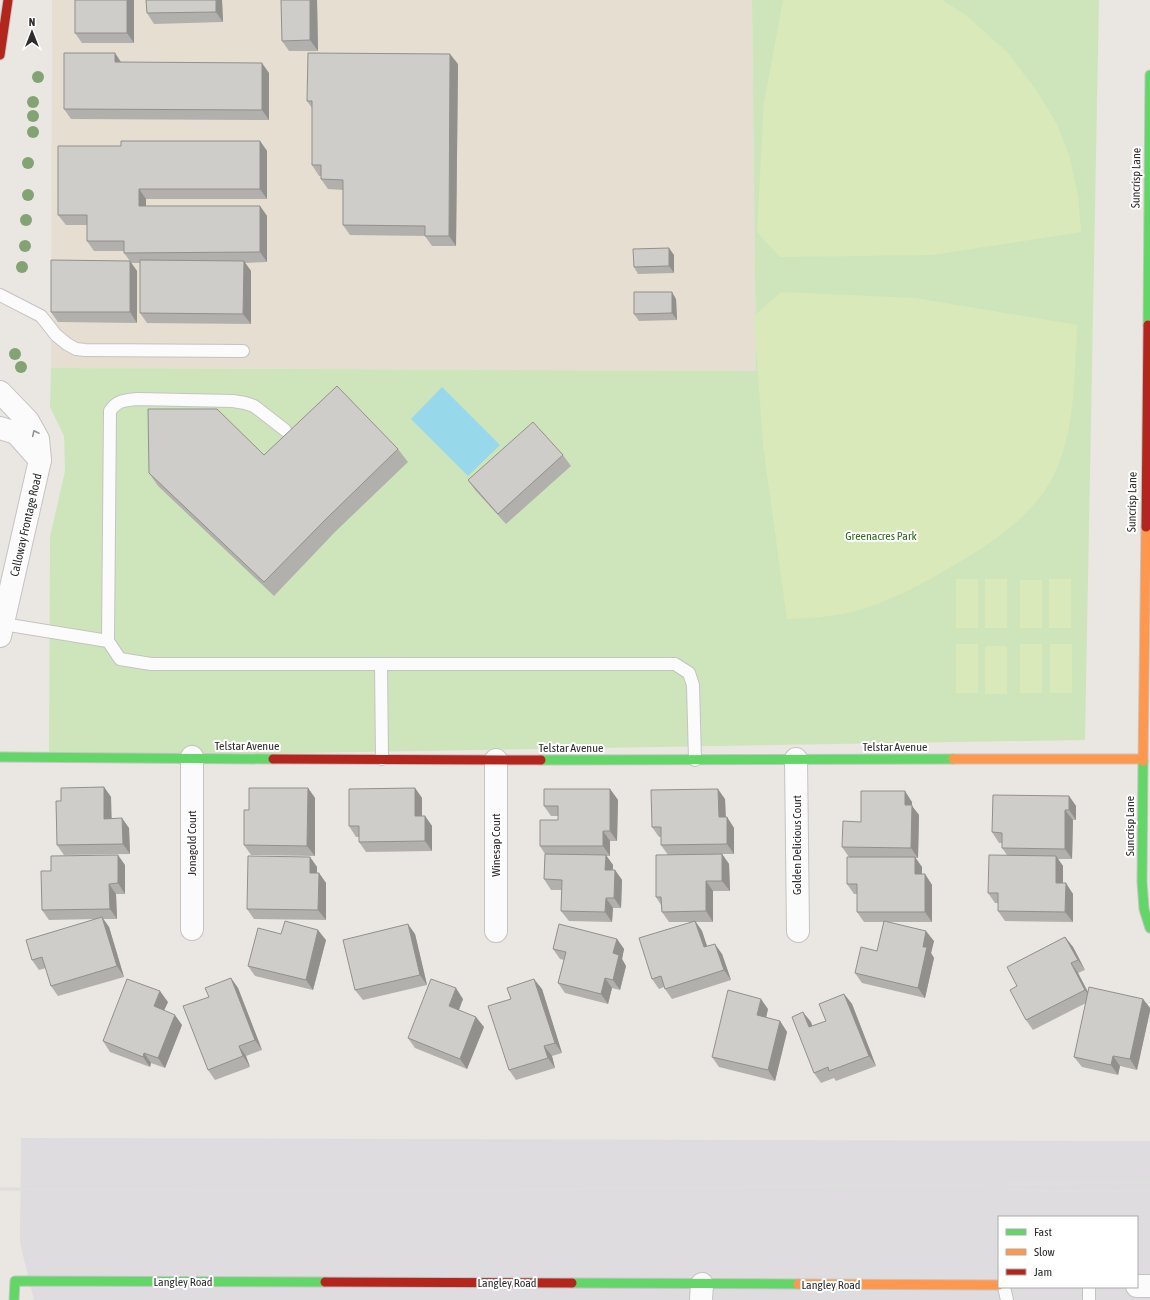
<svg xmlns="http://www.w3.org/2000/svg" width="1150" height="1300" font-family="'Asap Condensed',sans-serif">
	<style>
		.industrial { fill: #dedcde; fill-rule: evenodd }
		.education { fill: #e5ded1 }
		.green { fill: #cee5bc }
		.pitch { fill: #d9e9b9 }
		.water { fill: #97d9ea }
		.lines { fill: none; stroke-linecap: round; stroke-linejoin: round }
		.lane-casing { stroke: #c4c3c3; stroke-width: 14 }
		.street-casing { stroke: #c4c3c3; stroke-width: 24 }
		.fast-casing { stroke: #c4c3c3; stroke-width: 11 }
		.slow-casing { stroke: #c4c3c3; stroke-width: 11 }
		.jam-casing { stroke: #c4c3c3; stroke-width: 11 }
		.lane { stroke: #fcfbfb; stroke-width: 12 }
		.street { stroke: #fcfbfb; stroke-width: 22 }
		.fast { stroke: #63d668; stroke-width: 9 }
		.slow { stroke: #ff974d; stroke-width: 9 }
		.jam { stroke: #b3261e; stroke-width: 9 }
		.rail { stroke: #dfdedf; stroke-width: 3 }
		.tree { fill: #83a375 }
		.wall { fill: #b2b0ad }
		.shaded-wall { fill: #91908d }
		.building { fill: #cfcdc9; stroke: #91908d }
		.oneway { stroke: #949494 }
		.labels { text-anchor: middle; stroke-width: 4; stroke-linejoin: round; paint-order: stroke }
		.street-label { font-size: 12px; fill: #2d2d2d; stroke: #fff }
		.park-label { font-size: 12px; fill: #2f6b1b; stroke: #fff }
	</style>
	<rect width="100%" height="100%" fill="#eae7e2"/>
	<path class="industrial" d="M21 1138 1150 1141V1300H34L20 1243ZM999 1217H1137V1287H999Z"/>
	<path class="education" d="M52 0H752L756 371 51 368Z"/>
	<path class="green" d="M752 0H1099L1085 740 49 757 50 537 65 471 64 436 50 407 51 368 756 371Z"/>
	<g class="pitch">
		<path d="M783 0H942L967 16 1008 53 1036 90 1057 124 1069 155 1078 196 1081 232 932 255 780 257 757 232 764 103Z"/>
		<path d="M781 292 915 298 1077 325C1074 370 1076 420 1059 463 1039 516 986 547 939 574 914 588 887 602 859 610 835 617 812 618 787 619L763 445 754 316Z"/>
		<rect x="956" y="579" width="22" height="49"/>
		<rect x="985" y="579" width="22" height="49"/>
		<rect x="1049" y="579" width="22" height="49"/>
		<rect x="1020" y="580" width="22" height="48"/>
		<rect x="956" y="644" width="22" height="49"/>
		<rect x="1020" y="644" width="22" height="49"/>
		<rect x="1050" y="644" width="22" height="49"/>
		<rect x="985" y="646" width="22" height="48"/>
	</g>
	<path class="water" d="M442 387 500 445 468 476 411 419Z"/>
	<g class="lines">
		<g class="lane-casing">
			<g id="lane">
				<path d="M0 295 41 316 56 335 67 344 76 349 85 350 243 351"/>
				<path d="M3 624 108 641 120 659 151 664H675L689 673 693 685 695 760"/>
				<path d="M108 641 110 411C117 400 126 400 137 399L233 401 245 403 254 406 285 430"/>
				<path d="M381 664 382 759"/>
				<path d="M1004 1287 1007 1300"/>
				<path d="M1089 1287V1300"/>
			</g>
		</g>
		<g class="street-casing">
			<g id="street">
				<path d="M0 392 28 421 38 439 40 460 16 433 0 428"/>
				<path d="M0 636 40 460"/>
				<path d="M192 757V929"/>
				<path d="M796 759 798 931"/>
				<path d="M496 931V760"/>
				<path d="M1137 1286H1150"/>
				<path d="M701 1300 702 1284"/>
			</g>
		</g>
		<g class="fast-casing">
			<g id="fast">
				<path d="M1148 325 1150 75"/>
				<path d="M0 757 273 759"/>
				<path d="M541 760 953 759"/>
				<path d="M1143 761 1142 882 1144 909 1150 928"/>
				<path d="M572 1283 798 1284"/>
				<path d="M14 1300 15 1281 325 1282"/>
			</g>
		</g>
		<g class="slow-casing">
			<g id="slow">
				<path d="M953 759H1142"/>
				<path d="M1143 761 1146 527"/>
				<path d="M798 1284 999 1285"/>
			</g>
		</g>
		<g class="jam-casing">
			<g id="jam">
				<path d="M0 55 8 0"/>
				<path d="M1146 527 1148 325"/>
				<path d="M273 759 541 760"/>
				<path d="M325 1282 572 1283"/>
			</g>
		</g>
		<use href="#lane" class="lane"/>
		<use href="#street" class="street"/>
		<use href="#fast" class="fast"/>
		<use href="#slow" class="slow"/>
		<use href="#jam" class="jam"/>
		<g class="rail">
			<path d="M0 1189 433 1191 1150 1182"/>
			<path d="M1011 1190 1150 1192"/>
		</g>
	</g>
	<g class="tree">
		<circle cx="38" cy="77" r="6"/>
		<circle cx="33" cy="102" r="6"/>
		<circle cx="33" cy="116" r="6"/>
		<circle cx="33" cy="132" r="6"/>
		<circle cx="28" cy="163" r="6"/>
		<circle cx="28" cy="195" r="6"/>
		<circle cx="26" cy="220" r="6"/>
		<circle cx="25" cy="246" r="6"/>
		<circle cx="22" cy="267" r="6"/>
		<circle cx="15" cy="354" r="6"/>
		<circle cx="21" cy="367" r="6"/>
	</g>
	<g class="wall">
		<path d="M75 0H134V43H82L75 33Z"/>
		<path d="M222 0 223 22 154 24 147 13Z"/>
		<path d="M281 0H317L318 51H289L282 41Z"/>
		<path d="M115 53 121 62 269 73V120L71 119 64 109Z"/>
		<path d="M458 64 456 246H432L425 236 350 235 343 225V190L328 189 321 179V176H319L312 165V108L307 101Z"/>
		<path d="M260 141 267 151V199H146V206H260L267 216V262L245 263 251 271V324L147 323 140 313V263H131L137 271V323L58 322 51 312 130 261 124 253V251H94L87 241V225H66L58 215 121 146Z"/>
		<path d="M674 255V273L638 274 634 267Z"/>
		<path d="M676 299 677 320 639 321 634 314Z"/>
		<path d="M398 449 408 462 335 532 274 596 158 486 149 473 264 455Z"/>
		<path d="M563 455 571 466 506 524 475 490 468 480Z"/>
		<path d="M104 787 111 797V818L129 828 130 854 64 855 57 845 61 801Z"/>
		<path d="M308 788 315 798V856L251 855 244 845 249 810Z"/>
		<path d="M415 788 422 798V816H425L432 826V851L366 852 359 842V837H356L349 826Z"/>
		<path d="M610 789 618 800 617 841H610V856H606L613 865V870H615L622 880 621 908H613L612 922 569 921 561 911 562 890H551L544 879 545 854 540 846 558 820V816H551L544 806Z"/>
		<path d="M1069 796 1076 806V820H1073L1072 859H1058L1063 866V883L1073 894V922L1005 921 998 911V903H995L988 893 1007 855 1002 848V843H999L992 832Z"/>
		<path d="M725 799 726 817H727L734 828V854H722L729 864 730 891H713V922H696L702 931 707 946 722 954 731 980 672 999 665 989 664 987 659 989 652 979 692 922H669L662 912 661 905 656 897 668 855 661 845V837H659L652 827Z"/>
		<path d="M912 802V806L919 815 918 858H915L922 867V874H925L932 885V922H889L934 941 931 953 934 958 925 998 862 983 855 973 877 951 884 922H864L857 912V894H854L847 884 849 857 842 847 861 822Z"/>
		<path d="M310 857 317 867V873H319L326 883V920L254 919 247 909Z"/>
		<path d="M125 865V894H116L117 919H103L109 927 124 977 58 996 51 986 46 968 39 970 32 960 96 919 49 920 42 910 51 871Z"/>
		<path d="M281 934 326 940 313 990 255 976 248 966Z"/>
		<path d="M415 934 427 985 363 1000 355 990Z"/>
		<path d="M1065 937 1073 947 1085 970 1078 973 1088 992 1143 999 1150 1008V1011L1137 1070 1120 1066 1118 1075 1082 1067 1074 1057 1086 1003 1033 1030 1026 1020 1017 986Z"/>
		<path d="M617 939 624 949 622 959 626 966 620 990 612 988 608 1004 565 993 558 983 564 960 560 959 553 949Z"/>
		<path d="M231 978 238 988 262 1050 246 1056 250 1067 215 1080 208 1070 209 997Z"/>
		<path d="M542 989 562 1053 552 1056 555 1068 516 1080 509 1070Z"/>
		<path d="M844 994 852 1004 876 1066 836 1081 834 1078 821 1083 814 1073 811 1022 812 1026 826 1021Z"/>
		<path d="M463 999 459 1010 484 1027 467 1069 415 1048 408 1038Z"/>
		<path d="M168 1002 164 1010 182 1025 165 1068 151 1063 150 1067 110 1052 103 1041Z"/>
		<path d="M768 1009 766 1018 780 1021 787 1032 775 1081 719 1067 712 1057Z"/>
	</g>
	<g class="shaded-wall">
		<path d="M127 0H134V43L127 33Z"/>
		<path d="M216 0H222L223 22 216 12Z"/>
		<path d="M310 0H317L318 51 310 40Z"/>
		<path d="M115 53 122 64 115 62Z"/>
		<path d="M450 54 458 64 456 246 449 236Z"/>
		<path d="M262 63 269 73V120L262 110Z"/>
		<path d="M260 141 267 151V199L260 189Z"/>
		<path d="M139 189 146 199V216L139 206Z"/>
		<path d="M260 206 267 216V262L260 252Z"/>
		<path d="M669 248 674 255V273L669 266Z"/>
		<path d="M130 261 137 271V323L130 312Z"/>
		<path d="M244 261 251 271V324L243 314Z"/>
		<path d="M672 292 676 299 677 320 672 313Z"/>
		<path d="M104 787 111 797 112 829 104 819Z"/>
		<path d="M308 788 315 798V856L307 846Z"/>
		<path d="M415 788 422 798V826L415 816Z"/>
		<path d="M610 789 618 800 617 841 610 831Z"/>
		<path d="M718 789 725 799 726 828 719 817Z"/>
		<path d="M905 791 912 802V806L919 815 918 858 911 848 905 805Z"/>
		<path d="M1069 796 1076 806V820L1069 810Z"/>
		<path d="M1065 810 1073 820 1072 859 1065 849Z"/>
		<path d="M425 816 432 826V851L425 841Z"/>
		<path d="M727 817 734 828V854L727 844Z"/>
		<path d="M122 818 129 828 130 854 123 844Z"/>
		<path d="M603 831 610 841V856L603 846Z"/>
		<path d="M722 854 729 864 730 891 722 881Z"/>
		<path d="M118 855 125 865V894L118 883Z"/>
		<path d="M606 855 613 865 612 880 605 870Z"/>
		<path d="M1056 856 1063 866V894L1056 883Z"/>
		<path d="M310 857 317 867V883L310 873Z"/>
		<path d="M915 857 922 867V885L915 874Z"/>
		<path d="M615 870 622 880 621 908 614 898Z"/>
		<path d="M319 873 326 883V920L318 910Z"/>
		<path d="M925 874 932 885V922L925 912Z"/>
		<path d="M706 881 713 891V922L706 911Z"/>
		<path d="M1066 883 1073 894V922L1065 912Z"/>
		<path d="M109 884 116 894 117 919 110 909Z"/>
		<path d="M606 898 613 908 612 922 605 912Z"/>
		<path d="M102 917 109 927 124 977 117 966Z"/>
		<path d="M695 921 702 931 711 958 704 947Z"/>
		<path d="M408 924 415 934 427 985 420 975Z"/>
		<path d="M318 930 326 940 313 990 306 980Z"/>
		<path d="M926 931 934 941 931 953 934 958 925 998 918 988 923 947Z"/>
		<path d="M1065 937 1073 947 1085 970 1078 960Z"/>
		<path d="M617 939 624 949 622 959 626 966 620 990 613 980V953Z"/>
		<path d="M715 944 722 954 731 980 724 970Z"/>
		<path d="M1071 963 1078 973 1092 1000 1085 990Z"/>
		<path d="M231 978 238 988 262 1050 255 1040Z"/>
		<path d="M605 978 612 988 608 1004 601 994Z"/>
		<path d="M534 979 542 989 562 1053 555 1043Z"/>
		<path d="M456 988 463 999 456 1017 449 1006Z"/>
		<path d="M160 991 168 1002 161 1017 154 1006Z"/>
		<path d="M844 994 852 1004 876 1066 869 1056Z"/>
		<path d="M761 999 768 1009 764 1026 757 1015Z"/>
		<path d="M1143 999 1150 1008V1011L1137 1070 1130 1059Z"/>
		<path d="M803 1012 811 1022 816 1037 809 1027Z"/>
		<path d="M175 1015 182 1025 165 1068 158 1058Z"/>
		<path d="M476 1017 484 1027 467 1069 460 1059Z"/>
		<path d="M780 1021 787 1032 775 1081 768 1070Z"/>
		<path d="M239 1046 246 1056 250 1067 243 1056Z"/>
		<path d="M544 1046 552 1056 555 1068 548 1058Z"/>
		<path d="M144 1053 151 1063 150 1067 143 1057Z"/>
		<path d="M1113 1056 1120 1066 1118 1075 1111 1065Z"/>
	</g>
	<g class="building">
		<rect x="75" y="0" width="52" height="33"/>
		<path d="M146 0H216V12L147 13Z"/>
		<path d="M281 0H310V40L282 41Z"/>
		<path d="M64 53H115V62L262 63V110L64 109Z"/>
		<path d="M308 53 450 54 449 236H425V226L343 225V180L321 179V165H312V101H307Z"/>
		<path d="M121 141H260V189H139V206H260V252L124 253V241H87V215H58V146H121Z"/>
		<path d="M669 248V266L634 267 633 249Z"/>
		<path d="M51 260 130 261V312H51Z"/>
		<path d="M140 260 244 261 243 314 140 313Z"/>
		<path d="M634 292H672V313L634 314Z"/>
		<path d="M337 386 398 449 326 519 264 582 149 473 148 409H217L264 455Z"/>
		<path d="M533 422 563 455 498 514 468 480Z"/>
		<path d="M104 787V819L122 818 123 844 57 845 56 801H61V788Z"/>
		<path d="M249 788H308L307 846 244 845V810H249Z"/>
		<path d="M415 788V816H425V841L359 842V826H349V789Z"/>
		<path d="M544 789H610V831H603V846H540V820H558V806H544Z"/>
		<path d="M718 789 719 817H727V844L661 845V827H652L651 790Z"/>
		<path d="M861 791H905V805H912L911 848 842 847 843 821 861 822Z"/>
		<path d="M993 795 1069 796V810H1065V849L1002 848V833L992 832Z"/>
		<path d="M545 854 606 855 605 870H615L614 898H606L605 912 561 911 562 880 544 879Z"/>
		<path d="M722 854V881H706V911L662 912 661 897H656V855Z"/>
		<path d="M118 855V883L109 884 110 909 42 910 41 871H51V856Z"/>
		<path d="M989 855 1056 856V883H1066L1065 912 998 911V893H988Z"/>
		<path d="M248 856 310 857V873H319L318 910 247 909Z"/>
		<path d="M847 857H915V874H925V912H857V884H847Z"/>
		<path d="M102 917 117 966 51 986 42 957 32 960 26 940Z"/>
		<path d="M285 921 318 930 306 980 248 966 258 928 281 934Z"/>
		<path d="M695 921 704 947 715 944 724 970 665 989 661 976 652 979 639 938Z"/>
		<path d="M884 921 926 931 923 947H927L918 988 855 973 861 947 877 951Z"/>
		<path d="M408 924 420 975 355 990 343 940Z"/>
		<path d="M559 924 617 939 613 953 619 955 613 980 605 978 601 994 558 983 566 952 553 949Z"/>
		<path d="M1065 937 1078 960 1071 963 1085 990 1026 1020 1010 990 1017 986 1007 967Z"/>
		<path d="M231 978 255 1040 239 1046 243 1056 208 1070 183 1006 209 997 205 988Z"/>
		<path d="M127 979 160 991 154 1006 175 1015 158 1058 144 1053 143 1057 103 1041Z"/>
		<path d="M431 979 456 988 449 1006 476 1017 460 1059 408 1038Z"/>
		<path d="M534 979 555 1043 544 1046 548 1058 509 1070 488 1006 511 999 507 988Z"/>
		<path d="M1089 987 1143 999 1130 1059 1113 1056 1111 1065 1074 1057Z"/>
		<path d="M728 990 761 999 757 1015 780 1021 768 1070 712 1057Z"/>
		<path d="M844 994 869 1056 829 1071 828 1067 814 1073 792 1017 803 1012 809 1027 826 1021 819 1004Z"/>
	</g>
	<defs><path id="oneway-chevron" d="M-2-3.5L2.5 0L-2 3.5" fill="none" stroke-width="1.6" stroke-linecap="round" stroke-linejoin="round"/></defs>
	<use class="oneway" href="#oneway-chevron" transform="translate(35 433) rotate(-116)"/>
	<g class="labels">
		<g class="street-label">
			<text transform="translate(1136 178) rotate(-89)" y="4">Suncrisp Lane</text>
			<text transform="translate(1132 502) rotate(-89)" y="4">Suncrisp Lane</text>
			<text transform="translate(26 525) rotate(-77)" y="4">Calloway Frontage Road</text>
			<text x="247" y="750">Telstar Avenue</text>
			<text x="895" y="751">Telstar Avenue</text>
			<text x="571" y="752">Telstar Avenue</text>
			<text transform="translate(1130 826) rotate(-90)" y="4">Suncrisp Lane</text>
			<text transform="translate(192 843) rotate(-90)" y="4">Jonagold Court</text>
			<text transform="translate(496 845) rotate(-90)" y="4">Winesap Court</text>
			<text transform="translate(797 845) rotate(-90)" y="4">Golden Delicious Court</text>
			<text x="183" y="1286">Langley Road</text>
			<text x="507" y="1287">Langley Road</text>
			<text x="831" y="1289">Langley Road</text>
		</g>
		<g class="park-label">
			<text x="881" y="540">Greenacres Park</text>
		</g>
	</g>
	<rect x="998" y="1216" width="140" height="72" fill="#ffffff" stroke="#ababab"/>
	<rect x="1006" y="1229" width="20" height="6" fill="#63d668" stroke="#ababab"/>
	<text x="1034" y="1236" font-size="12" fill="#2d2d2d">Fast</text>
	<rect x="1006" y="1249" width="20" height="6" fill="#ff974d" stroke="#ababab"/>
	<text x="1034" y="1256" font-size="12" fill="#2d2d2d">Slow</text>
	<rect x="1006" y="1269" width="20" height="6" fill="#b3261e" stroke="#ababab"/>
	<text x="1034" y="1276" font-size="12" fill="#2d2d2d">Jam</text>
	<g transform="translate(32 32)" stroke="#ffffff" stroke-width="3" paint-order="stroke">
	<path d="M0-3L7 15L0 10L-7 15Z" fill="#2d2d2d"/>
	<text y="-6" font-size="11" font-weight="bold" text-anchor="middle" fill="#2d2d2d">N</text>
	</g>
</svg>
